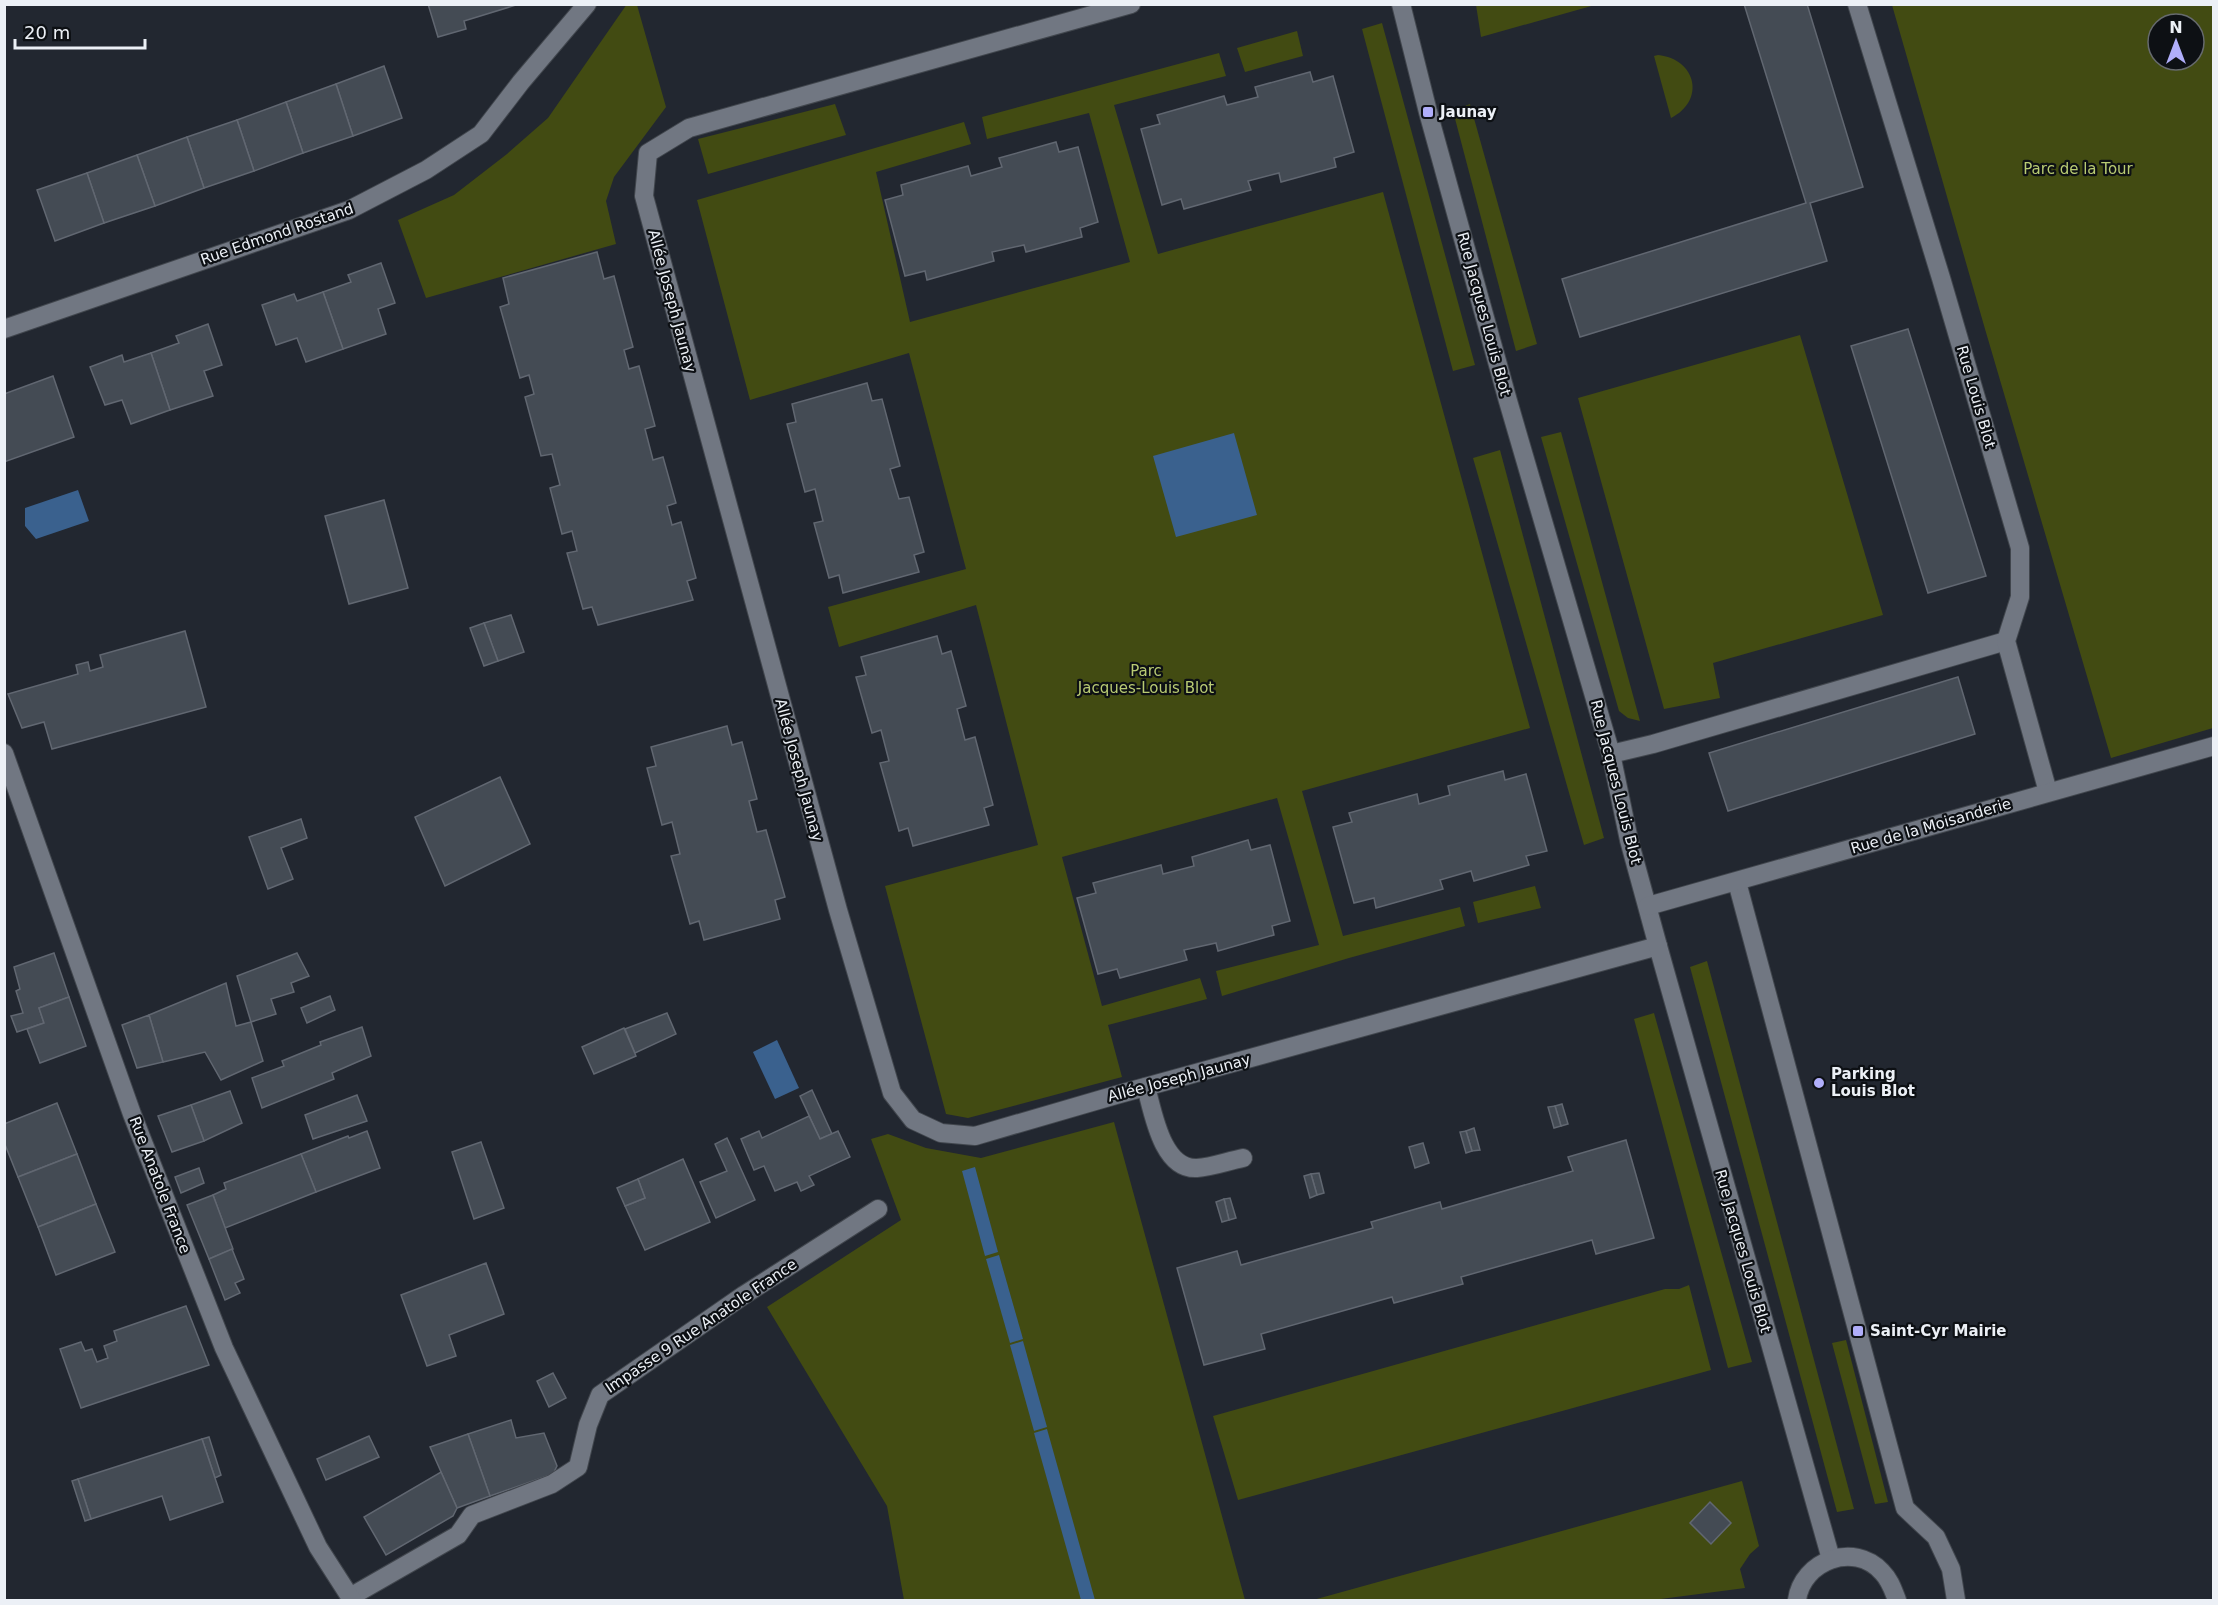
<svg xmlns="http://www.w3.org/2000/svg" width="2218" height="1605" font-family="'DejaVu Sans',sans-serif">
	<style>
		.green { fill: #424b12; fill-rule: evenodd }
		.water { fill: #3a618e }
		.building { fill: #444b54; stroke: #616771; stroke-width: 1.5 }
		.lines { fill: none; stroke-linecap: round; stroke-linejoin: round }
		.lane-casing { stroke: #41464d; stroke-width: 20 }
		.street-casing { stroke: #41464d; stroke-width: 20 }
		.secondary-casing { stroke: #41464d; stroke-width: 20 }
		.lane { stroke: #717782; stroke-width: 18 }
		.street { stroke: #717782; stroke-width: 18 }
		.secondary { stroke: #717782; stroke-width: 18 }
		.poi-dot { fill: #b0aefa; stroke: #0d1014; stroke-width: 2 }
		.labels { text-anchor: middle; stroke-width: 4.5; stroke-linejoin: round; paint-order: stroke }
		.poi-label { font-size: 15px; font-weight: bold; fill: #ecf0f6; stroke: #0d1014; text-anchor: start }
		.park-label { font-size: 15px; fill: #b9cb73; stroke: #0d1014 }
		.street-label { font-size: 15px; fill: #ecf0f6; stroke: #0d1014 }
	</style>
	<rect width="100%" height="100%" fill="#222730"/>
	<g class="green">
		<path d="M627 4 637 5 666 107 614 177 606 201 616 244 426 298 398 220 454 195 507 154 548 118Z"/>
		<path d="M1476 5V4L1595 5 1481 37Z"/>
		<path d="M1892 5H2213V728L2111 758 1985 329ZM2158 24H2194V60H2158Z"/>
		<path d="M1382 23 1475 365 1453 371 1362 29Z"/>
		<path d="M1297 31 1303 56 1245 72 1237 48Z"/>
		<path d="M1219 53 1226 76 1114 105 1158 254 1383 192 1530 728 1302 791 1343 936 1460 907 1465 926 1349 958 1222 996 1216 971 1319 945 1277 798 1062 857 1102 1006 1200 978 1207 999 1108 1025 1122 1077 968 1118 946 1114 885 886 1038 845 976 605 839 647 828 607 966 569 909 353 750 400 697 200 964 122 971 144 876 172 910 322 1130 262 1089 113 987 139 982 117Z"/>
		<path d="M1658 55C1696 59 1706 100 1671 118L1654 56Z"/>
		<path d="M835 104 846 135 708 174 698 139Z"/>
		<path d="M1470 104 1537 344 1516 351 1453 111Z"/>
		<path d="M1800 335 1883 615 1713 663 1720 698 1664 709 1578 398Z"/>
		<path d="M1561 432 1640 721 1628 718 1619 711 1541 437Z"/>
		<path d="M1500 450 1604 838 1584 845 1473 458Z"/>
		<path d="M1535 886 1541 908 1478 923 1473 902Z"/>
		<path d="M1707 961 1854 1509 1837 1512 1690 967Z"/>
		<path d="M1654 1013 1752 1362 1728 1368 1634 1019Z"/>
		<path d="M1114 1122 1245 1600H904L887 1506 767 1307 901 1220 871 1139 888 1134 926 1148 981 1158Z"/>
		<path d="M1689 1285 1711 1370 1238 1500 1213 1416 1665 1289H1679Z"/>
		<path d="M1846 1340 1888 1502 1875 1504 1832 1343Z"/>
		<path d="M1742 1481 1759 1546 1750 1554 1740 1569 1745 1588 1653 1600H1313Z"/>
	</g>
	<g class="water">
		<path d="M1234 433 1257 515 1176 537 1153 456Z"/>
		<path d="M78 490 89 521 36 539 25 526V508Z"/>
		<path d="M777 1040 799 1088 775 1099 753 1052Z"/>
		<path d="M975 1167 998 1252 985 1256 962 1171Z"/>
		<path d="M999 1255 1023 1339 1010 1343 986 1259Z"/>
		<path d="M1023 1341 1047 1427 1034 1431 1010 1345Z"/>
		<path d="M1047 1429 1095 1600H1081L1034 1433Z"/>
	</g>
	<g class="building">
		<path d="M428 4H516V5L464 21 466 29 438 37Z"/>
		<path d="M1744 4H1807L1863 187 1810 203 1827 261 1580 337 1562 279 1806 203Z"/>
		<path d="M384 66 402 118 353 136 336 84Z"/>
		<path d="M1310 72 1313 82 1333 76 1354 152 1334 158 1336 167 1281 182 1279 173 1248 181 1251 190 1184 209 1181 199 1162 205 1141 129 1160 124 1157 115 1224 96 1227 105 1258 97 1255 87Z"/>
		<path d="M336 84 353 136 303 153 286 102Z"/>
		<path d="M286 102 303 153 254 171 237 120Z"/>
		<path d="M237 120 254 171 204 188 187 137Z"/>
		<path d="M187 137 204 188 155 206 137 155Z"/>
		<path d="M1056 142 1059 152 1078 147 1098 222 1080 228 1082 237 1026 252 1024 245 992 252 994 261 927 280 925 271 905 276 885 200 903 195 901 185 968 166 971 176 1002 167 999 158Z"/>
		<path d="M137 155 155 206 104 223 87 173Z"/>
		<path d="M87 173 104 223 55 241 37 190Z"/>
		<path d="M597 252 604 279 614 276 633 347 624 350 629 369 639 366 655 426 645 429 653 460 663 457 676 503 667 506 672 525 681 522 696 578 687 581 693 600 598 625 592 607 583 609 567 553 577 551 572 531 562 534 550 488 560 485 552 454 541 456 525 397 534 394 529 375 520 378 500 307 509 304 503 278Z"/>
		<path d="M381 263 395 303 378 309 386 334 343 349 323 292 351 282 348 275Z"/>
		<path d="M323 292 343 349 306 362 297 338 276 345 262 305 294 294 297 301Z"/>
		<path d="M208 324 222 365 204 371 213 396 170 410 151 353 179 343 176 336Z"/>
		<path d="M1908 329 1986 576 1928 593 1851 346Z"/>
		<path d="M151 353 170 410 131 424 122 400 105 405 90 367 122 355 124 362Z"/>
		<path d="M53 376 74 437 4 462V394Z"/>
		<path d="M867 383 872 401 882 399 900 466 890 469 899 499 909 497 924 552 914 555 919 572 843 593 839 575 829 578 814 523 823 521 815 489 805 492 787 424 796 422 792 404Z"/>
		<path d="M384 500 408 588 349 604 325 516Z"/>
		<path d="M511 615 524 652 498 661 484 623Z"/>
		<path d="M484 623 498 661 484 666 470 628Z"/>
		<path d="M185 631 206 707 52 749 44 722 22 728 8 694 78 674 76 665 88 662 90 671 103 667 100 655Z"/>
		<path d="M937 636 942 654 951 651 966 706 957 709 965 740 975 737 993 805 984 808 989 825 913 846 908 828 899 831 880 763 889 761 881 730 872 733 856 677 866 675 861 657Z"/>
		<path d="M1958 677 1975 734 1728 811 1709 753Z"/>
		<path d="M727 726 732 745 742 742 757 799 749 801 757 832 766 830 785 897 775 900 780 919 704 940 699 921 690 924 671 856 680 854 672 822 662 825 647 768 656 766 651 747Z"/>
		<path d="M1503 771 1505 780 1526 774 1547 851 1526 856 1529 865 1474 881 1471 871 1440 880 1443 889 1376 908 1374 898 1354 903 1333 827 1352 822 1349 813 1417 794 1419 804 1450 795 1448 786Z"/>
		<path d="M500 777 530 844 445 886 415 817Z"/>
		<path d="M301 819 307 838 281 848 293 879 268 889 249 837Z"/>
		<path d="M1248 840 1251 850 1270 845 1290 921 1272 926 1274 935 1218 951 1216 943 1184 950 1187 960 1120 978 1117 969 1098 974 1077 898 1096 893 1093 883 1161 865 1163 874 1194 866 1192 857Z"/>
		<path d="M54 953 69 997 39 1008 44 1023 17 1032 11 1016 23 1013 16 991 20 989 14 967Z"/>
		<path d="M297 953 309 976 291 983 294 992 271 999 276 1014 251 1022 237 976Z"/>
		<path d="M226 983 236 1026 251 1022 263 1061 221 1080 205 1052 163 1062 149 1015Z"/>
		<path d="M330 996 335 1010 307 1023 301 1008Z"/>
		<path d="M69 997 86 1046 40 1063 27 1029 44 1023 39 1008Z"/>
		<path d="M667 1013 676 1034 635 1053 625 1029Z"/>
		<path d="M149 1015 163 1062 137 1068 122 1025Z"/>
		<path d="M362 1027 371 1056 332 1073 334 1079 262 1108 252 1078 284 1066 282 1061 321 1045 320 1042Z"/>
		<path d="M624 1028 636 1056 594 1074 582 1047Z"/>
		<path d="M812 1090 832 1134 820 1139 800 1096Z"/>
		<path d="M230 1091 242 1123 204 1141 191 1105Z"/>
		<path d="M357 1095 367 1121 313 1139 305 1115Z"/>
		<path d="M57 1103 77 1154 18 1177 4 1142V1124Z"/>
		<path d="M1562 1104 1568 1124 1561 1126 1555 1106Z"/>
		<path d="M191 1105 204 1141 172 1152 158 1116Z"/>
		<path d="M1555 1106 1561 1126 1554 1128 1548 1107Z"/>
		<path d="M809 1116 820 1139 838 1131 850 1157 809 1176 814 1185 801 1191 797 1182 775 1191 764 1166 754 1170 741 1139 759 1131 762 1138Z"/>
		<path d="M1474 1128 1480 1150 1472 1151 1466 1131Z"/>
		<path d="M367 1131 380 1168 316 1192 301 1154 348 1136 349 1138Z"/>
		<path d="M1466 1131 1472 1151 1466 1153 1460 1132Z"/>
		<path d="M727 1138 755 1200 716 1218 700 1182 727 1171 715 1144Z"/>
		<path d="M1626 1140 1654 1238 1596 1254 1592 1240 1461 1277 1463 1284 1394 1303 1392 1297 1261 1334 1265 1349 1204 1365 1177 1268 1237 1251 1241 1265 1373 1228 1371 1222 1440 1202 1442 1209 1573 1171 1568 1157Z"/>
		<path d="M481 1142 504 1208 474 1219 452 1152Z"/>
		<path d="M1423 1143 1429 1163 1415 1168 1409 1147Z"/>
		<path d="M77 1154 96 1204 38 1227 18 1177Z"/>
		<path d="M301 1154 316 1192 225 1228 213 1195 226 1189 224 1183Z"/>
		<path d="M683 1159 710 1222 645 1250 625 1206 645 1198 638 1179Z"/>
		<path d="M199 1168 204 1183 181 1193 175 1177Z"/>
		<path d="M1319 1173 1324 1193 1317 1195 1311 1174Z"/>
		<path d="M1311 1174 1317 1195 1310 1198 1304 1176Z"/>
		<path d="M638 1179 645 1198 625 1206 617 1188Z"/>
		<path d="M213 1195 233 1249 209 1259 187 1205Z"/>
		<path d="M1230 1198 1236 1218 1229 1220 1224 1199Z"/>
		<path d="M1224 1199 1229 1220 1222 1222 1216 1202Z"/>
		<path d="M96 1204 115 1252 56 1275 38 1227Z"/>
		<path d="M232 1249 244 1279 235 1283 240 1293 225 1300 209 1259Z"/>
		<path d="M486 1263 504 1314 449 1335 456 1356 427 1366 401 1295Z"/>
		<path d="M186 1306 209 1365 81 1408 60 1349 81 1342 85 1351 92 1349 97 1362 108 1358 104 1346 117 1341 114 1331Z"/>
		<path d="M553 1373 566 1398 549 1407 537 1381Z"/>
		<path d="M511 1420 516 1438 544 1433 557 1466 553 1474 490 1496 468 1434Z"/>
		<path d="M468 1434 490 1496 457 1508 430 1447Z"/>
		<path d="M369 1436 379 1457 326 1480 317 1459Z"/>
		<path d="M209 1437 221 1475 215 1478 202 1439Z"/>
		<path d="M202 1439 223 1502 170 1520 162 1496 91 1519 78 1479Z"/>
		<path d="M441 1472 457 1508 453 1516 386 1555 364 1517Z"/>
		<path d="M78 1479 91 1519 85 1521 72 1481Z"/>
		<path d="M1710 1502 1731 1523 1711 1544 1690 1523Z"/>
	</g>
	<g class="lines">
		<g class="lane-casing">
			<g id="lane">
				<path d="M1611 754 1653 744 2006 641"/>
				<path d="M1737 882 1905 1508 1936 1537 1951 1569 1956 1600"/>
				<path d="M1146 1087C1153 1112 1162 1170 1197 1168 1212 1167 1228 1161 1243 1158"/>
			</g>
		</g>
		<g class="street-casing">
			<g id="street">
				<path d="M1131 4 689 128 648 153 644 196 838 910 892 1093 913 1120 941 1133 975 1136 1116 1095 1658 946"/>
				<path d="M1401 4 1428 112 1508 401 1611 754 1629 840 1658 946 1831 1559"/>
				<path d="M1857 4 1941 278 2020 548V597L2006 641 2048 792"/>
				<path d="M4 329 349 210 426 170 481 134 521 82 587 4"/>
				<path d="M1648 906 2214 746"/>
				<path d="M350 1597 458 1535 472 1515 552 1484 578 1467 588 1425 600 1395 744 1295 878 1209"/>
			</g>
		</g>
		<g class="secondary-casing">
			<g id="secondary">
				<path d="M4 753 132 1114 224 1348 318 1547 352 1600"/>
				<path d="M1797 1600C1802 1561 1854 1541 1882 1572 1890 1580 1893 1590 1897 1600"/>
			</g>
		</g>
		<use href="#lane" class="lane"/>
		<use href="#street" class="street"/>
		<use href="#secondary" class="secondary"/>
	</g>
	<g class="poi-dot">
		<rect x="1422" y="106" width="12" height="12" rx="3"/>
		<circle cx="1819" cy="1083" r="6"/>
		<rect x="1852" y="1325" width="12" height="12" rx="3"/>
	</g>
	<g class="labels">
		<g class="poi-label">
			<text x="1440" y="117">Jaunay</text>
			<text x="1831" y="1079">Parking<tspan x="1831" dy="17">Louis Blot</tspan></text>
			<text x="1870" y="1336">Saint-Cyr Mairie</text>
		</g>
		<g class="park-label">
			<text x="2078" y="174">Parc de la Tour</text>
			<text x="1146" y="676">Parc<tspan x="1146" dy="17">Jacques-Louis Blot</tspan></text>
		</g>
		<g class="street-label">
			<text transform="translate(277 234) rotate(-19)" y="5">Rue Edmond Rostand</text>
			<text transform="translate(672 301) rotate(75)" y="5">Allée Joseph Jaunay</text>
			<text transform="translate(1484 314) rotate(75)" y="5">Rue Jacques Louis Blot</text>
			<text transform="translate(1976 397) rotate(74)" y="5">Rue Louis Blot</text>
			<text transform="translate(799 770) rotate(75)" y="5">Allée Joseph Jaunay</text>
			<text transform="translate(1616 782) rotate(76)" y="5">Rue Jacques Louis Blot</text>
			<text transform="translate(1931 826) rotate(-16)" y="5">Rue de la Moisanderie</text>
			<text transform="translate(1179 1078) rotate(-15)" y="5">Allée Joseph Jaunay</text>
			<text transform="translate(160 1185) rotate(69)" y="5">Rue Anatole France</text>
			<text transform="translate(1743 1251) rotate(74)" y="5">Rue Jacques Louis Blot</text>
			<text transform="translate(701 1326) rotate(-34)" y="5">Impasse 9 Rue Anatole France</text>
		</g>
	</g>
	<rect width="2218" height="1605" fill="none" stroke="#ecf0f6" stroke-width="12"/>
	<g transform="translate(2176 42)"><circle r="28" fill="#0d1014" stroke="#666a6e" stroke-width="1.5"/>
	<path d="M0-4.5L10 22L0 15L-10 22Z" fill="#b0aefa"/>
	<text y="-9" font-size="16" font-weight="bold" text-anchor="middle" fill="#ecf0f6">N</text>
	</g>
	<path d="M15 39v9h130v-9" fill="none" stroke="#ecf0f6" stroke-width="3"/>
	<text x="24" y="39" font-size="18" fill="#ecf0f6" stroke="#0d1014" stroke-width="4.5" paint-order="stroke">20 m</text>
</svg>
